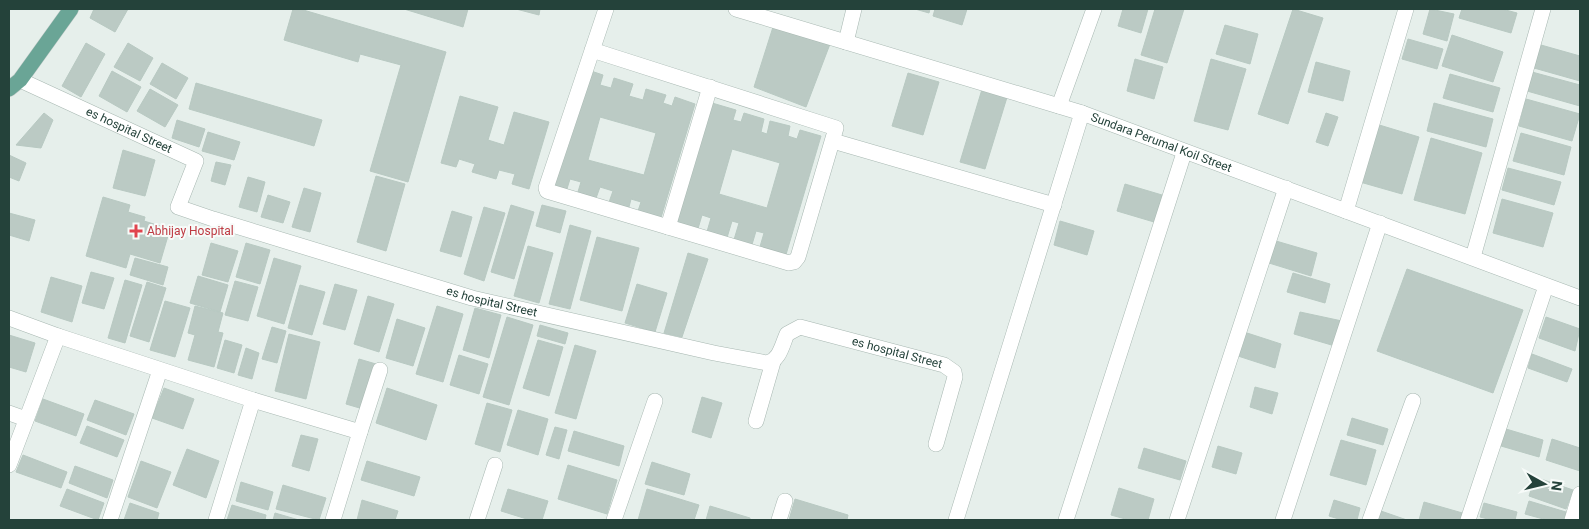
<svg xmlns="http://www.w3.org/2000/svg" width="1589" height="529" font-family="Roboto,sans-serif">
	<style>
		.building { fill: #bbcac4; stroke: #b8c9c2; fill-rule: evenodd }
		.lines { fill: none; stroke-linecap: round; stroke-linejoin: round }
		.minor-casing { stroke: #a8b8b2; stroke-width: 16 }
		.major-casing { stroke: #c2cac8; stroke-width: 16 }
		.minor { stroke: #fff; stroke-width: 15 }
		.major { stroke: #6aa596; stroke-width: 15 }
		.health-dot { fill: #e0444e; stroke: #f7fbf9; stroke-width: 2 }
		.labels { text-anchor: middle; stroke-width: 4; stroke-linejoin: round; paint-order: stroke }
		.street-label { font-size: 12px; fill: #24423a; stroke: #f7fbf9 }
		.health-label { font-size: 12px; fill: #be3a42; stroke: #f7fbf9; text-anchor: start }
	</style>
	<rect width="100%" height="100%" fill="#e6efeb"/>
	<g class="building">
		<path d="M94 9H128L115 32 90 18Z"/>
		<path d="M293 9H300L446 52 408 182 370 171 401 65 360 54 358 62 284 40Z"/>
		<path d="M404 9H468L463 27Z"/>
		<path d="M516 9H540L539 15Z"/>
		<path d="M915 9H930L929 13Z"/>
		<path d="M935 9H967L962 25 933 16Z"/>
		<path d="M1123 9H1148L1141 33 1118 26Z"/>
		<path d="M1155 9H1184L1167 63 1141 55Z"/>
		<path d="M1293 9 1323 18 1288 124 1258 114Z"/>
		<path d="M1430 9 1454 14 1447 41 1423 34Z"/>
		<path d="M1462 9H1502L1517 13 1511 33 1459 18Z"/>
		<path d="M1225 25 1258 34 1250 64 1216 54Z"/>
		<path d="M773 27 830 44 806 107 754 87Z"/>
		<path d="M1452 35 1503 52 1493 82 1442 66Z"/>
		<path d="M1408 39 1443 49 1437 69 1402 59Z"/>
		<path d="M86 43 105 54 81 97 62 86Z"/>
		<path d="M128 43 153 58 140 81 114 67Z"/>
		<path d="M1541 45 1580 56V81L1534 68Z"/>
		<path d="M1135 59 1163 67 1154 99 1127 91Z"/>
		<path d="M1211 59 1246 69 1228 130 1194 121Z"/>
		<path d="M1316 62 1350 71 1343 101 1308 92Z"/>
		<path d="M162 63 188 78 176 99 150 84Z"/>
		<path d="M588 70 603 75 600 85 611 88 614 78 633 84 629 96 643 100 646 89 666 95 663 103 672 106 675 97 695 104 660 221 637 214 641 202 631 199 628 211 608 205 613 191 600 187 595 201 577 195 581 182 570 179 566 192 548 186ZM600 117 656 133 644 175 588 160Z"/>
		<path d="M112 71 141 87 127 112 99 96Z"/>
		<path d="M1532 72 1580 85V106L1527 91Z"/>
		<path d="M908 73 939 82 923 135 892 126Z"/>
		<path d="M1450 74 1500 88 1493 112 1443 98Z"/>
		<path d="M196 83 322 120 314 146 189 109Z"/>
		<path d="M983 86 1008 94 985 169 960 162Z"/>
		<path d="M150 89 178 105 165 127 137 111Z"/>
		<path d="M460 96 498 107 488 140 504 145 514 112 549 122 529 189 512 184 515 174 499 170 496 179 472 172 475 164 459 159 456 167 441 163Z"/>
		<path d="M1526 99 1580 114 1572 141 1519 126Z"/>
		<path d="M712 103 736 110 733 120 741 122 744 113 764 119 761 132 767 134 770 121 790 126 788 136 797 139 800 130 821 136 785 258 759 250 764 233 756 231 751 248 733 243 739 223 732 221 726 241 706 235 711 218 702 215 697 232 676 226ZM732 149 780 163 767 208 719 194Z"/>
		<path d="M1434 103 1493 119 1486 147 1427 131Z"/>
		<path d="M44 113 53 120 41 148 16 145Z"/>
		<path d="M1326 113 1338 117 1328 146 1316 142Z"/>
		<path d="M177 120 205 129 199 147 172 138Z"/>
		<path d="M1376 124 1419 137 1402 194 1360 182Z"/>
		<path d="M208 132 240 142 234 160 202 151Z"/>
		<path d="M1521 133 1571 147 1564 175 1513 161Z"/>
		<path d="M1431 138 1482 153 1465 214 1414 200Z"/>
		<path d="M123 150 155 160 145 196 113 188Z"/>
		<path d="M9 155 26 163 19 181 9 177Z"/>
		<path d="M216 162 231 165 225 185 211 181Z"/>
		<path d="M1508 168 1561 182 1554 205 1502 190Z"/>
		<path d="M376 176 405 184 386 251 357 242Z"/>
		<path d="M248 177 265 182 257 212 239 207Z"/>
		<path d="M1125 184 1162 195 1154 222 1117 211Z"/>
		<path d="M304 188 321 193 310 232 292 227Z"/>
		<path d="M268 195 290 202 283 223 261 217Z"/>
		<path d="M103 197 130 205 128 212 145 217 144 221 170 229 160 263 130 254 126 268 86 256Z"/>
		<path d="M1502 199 1553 213 1543 247 1493 233Z"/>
		<path d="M511 205 534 212 514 279 491 272Z"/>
		<path d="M542 205 566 211 560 233 536 226Z"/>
		<path d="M484 207 505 213 484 281 464 274Z"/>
		<path d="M452 211 472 217 461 257 440 251Z"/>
		<path d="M9 213 35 220 29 241 9 235Z"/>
		<path d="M1060 221 1094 231 1087 255 1054 245Z"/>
		<path d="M570 225 591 231 570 309 549 304Z"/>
		<path d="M597 237 639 248 622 311 580 300Z"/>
		<path d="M1276 241 1317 253 1311 276 1269 263Z"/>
		<path d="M211 243 238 251 228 282 202 275Z"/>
		<path d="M246 243 270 250 260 284 236 277Z"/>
		<path d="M528 246 553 253 539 303 514 296Z"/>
		<path d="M688 253 708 259 682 337 664 333Z"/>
		<path d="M135 258 168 267 163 285 130 275Z"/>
		<path d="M274 258 301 266 284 324 257 316Z"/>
		<path d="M1407 269 1523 310 1493 393 1377 351Z"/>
		<path d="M91 272 114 278 104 309 82 303Z"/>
		<path d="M1293 273 1330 284 1325 303 1287 292Z"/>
		<path d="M198 276 228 285 220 312 190 303Z"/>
		<path d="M51 277 82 286 72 322 41 312Z"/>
		<path d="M125 280 142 285 125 343 108 338Z"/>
		<path d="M235 281 258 287 248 321 225 315Z"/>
		<path d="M147 282 166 288 149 342 130 336Z"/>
		<path d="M335 284 357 290 345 330 323 324Z"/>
		<path d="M637 284 667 293 655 332 625 323Z"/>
		<path d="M300 285 325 292 312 335 288 328Z"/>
		<path d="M368 296 394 304 379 352 354 344Z"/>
		<path d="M165 301 190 308 175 357 150 350Z"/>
		<path d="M195 306 223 313 218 332 223 333 214 367 188 360 195 335 188 333Z"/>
		<path d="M437 306 463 314 443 382 416 374Z"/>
		<path d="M475 308 501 315 489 358 463 350Z"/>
		<path d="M1300 312 1342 321 1335 346 1294 334Z"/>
		<path d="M507 317 533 325 509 405 483 397Z"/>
		<path d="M1546 317 1580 329 1575 351 1539 338Z"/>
		<path d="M397 319 425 328 413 366 386 358Z"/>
		<path d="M540 325 568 333 565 344 537 336Z"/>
		<path d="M272 327 286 331 277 363 262 359Z"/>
		<path d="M1244 332 1281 344 1275 368 1238 356Z"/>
		<path d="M289 334 320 342 306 399 275 391Z"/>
		<path d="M9 335 35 343 26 372 9 367Z"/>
		<path d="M225 340 242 345 234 373 217 368Z"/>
		<path d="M538 340 563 347 549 396 523 388Z"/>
		<path d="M575 345 596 351 576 419 555 413Z"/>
		<path d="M246 348 259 353 252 379 238 375Z"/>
		<path d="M1532 354 1572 369 1567 382 1528 368Z"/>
		<path d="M459 355 488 364 479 394 450 385Z"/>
		<path d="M359 359 376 364 363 409 346 404Z"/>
		<path d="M1255 387 1278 393 1272 414 1250 407Z"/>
		<path d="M164 388 194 399 183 429 152 418Z"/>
		<path d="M387 388 437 405 426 440 376 423Z"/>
		<path d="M702 397 722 403 711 438 692 432Z"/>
		<path d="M43 399 84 414 76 436 35 421Z"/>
		<path d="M95 400 134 414 126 435 87 420Z"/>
		<path d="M487 403 512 410 500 452 475 444Z"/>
		<path d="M518 410 548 419 538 455 507 445Z"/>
		<path d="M1352 418 1388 429 1383 445 1347 435Z"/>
		<path d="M87 426 124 440 117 457 80 443Z"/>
		<path d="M555 427 567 430 559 459 546 455Z"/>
		<path d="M1506 429 1543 440 1539 457 1501 446Z"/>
		<path d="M574 431 624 446 619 466 568 451Z"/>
		<path d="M301 435 318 439 309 471 292 466Z"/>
		<path d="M1552 439 1580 448V471L1546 460Z"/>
		<path d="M1341 440 1376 450 1366 485 1330 475Z"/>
		<path d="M1218 446 1242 453 1236 474 1212 467Z"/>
		<path d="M1144 448 1186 461 1180 480 1138 468Z"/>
		<path d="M187 449 219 461 206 498 173 485Z"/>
		<path d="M23 455 67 472 61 488 16 472Z"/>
		<path d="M141 461 171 472 157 508 128 497Z"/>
		<path d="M367 461 420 477 414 496 361 480Z"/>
		<path d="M652 462 690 474 684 495 645 484Z"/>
		<path d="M568 465 617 480 607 514 558 499Z"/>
		<path d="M75 466 113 480 107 498 69 483Z"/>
		<path d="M1535 477 1573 490 1566 509 1529 496Z"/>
		<path d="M241 482 273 492 268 510 236 501Z"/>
		<path d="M283 485 326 498 319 520 276 509Z"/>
		<path d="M1119 488 1154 499 1148 520H1129L1111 515Z"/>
		<path d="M67 489 104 503 98 520 60 506Z"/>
		<path d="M508 489 548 501 542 520H530L501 511Z"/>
		<path d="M647 489 699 505 694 520H638Z"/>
		<path d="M795 499 848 515 847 520H789Z"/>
		<path d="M362 500 398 511 395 520H357Z"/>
		<path d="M1334 500 1360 508 1357 520H1342L1329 516Z"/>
		<path d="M1529 501 1566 512 1564 520H1547L1525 514Z"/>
		<path d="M1424 502 1466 514 1464 520H1419Z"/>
		<path d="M130 503 159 513 157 520H124Z"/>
		<path d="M1484 503 1517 512 1515 520H1492L1480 517Z"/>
		<path d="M232 505 266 515 265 520H227Z"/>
		<path d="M710 506 750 518V520H706Z"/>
		<path d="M1378 510 1407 520H1374Z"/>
		<path d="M275 513 299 520H273Z"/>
	</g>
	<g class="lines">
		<g class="minor-casing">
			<g id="minor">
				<path id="s1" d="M736 9 1082 113 1580 298"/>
				<path d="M846 42 854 9"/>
				<path d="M592 50 836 128 798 257 794 262 789 263 547 191 546 188 606 9"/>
				<path id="s2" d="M20 80 196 161 178 207 213 219 472 298 714 353 767 363C780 360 782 345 787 334L800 327 944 365 954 372 955 377 936 444"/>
				<path d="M1059 106 1094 9"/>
				<path d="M833 141 1054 205"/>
				<path d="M1346 211 1406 9"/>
				<path d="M668 227 710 87"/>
				<path d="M1473 257 1543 9"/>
				<path d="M9 318 58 336"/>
				<path d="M9 413 26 419"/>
				<path d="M756 421 773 362"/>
				<path d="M360 432 380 370"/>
				<path d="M9 465 58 336 253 400 360 432 333 520"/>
				<path d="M110 520 160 370"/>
				<path d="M216 520 253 400"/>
				<path d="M477 520 495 465"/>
				<path d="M614 520 655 401"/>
				<path d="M779 520 785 501"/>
				<path d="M956 520 1082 113"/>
				<path d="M1066 520 1184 153"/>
				<path d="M1177 520 1286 188"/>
				<path d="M1283 520 1380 223"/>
				<path d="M1370 520 1413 401"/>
				<path d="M1468 520 1546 286"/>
				<path d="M1572 520 1580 494"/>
			</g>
		</g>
		<g class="major-casing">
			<path id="major" d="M9 89 20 80 71 9"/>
		</g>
		<use href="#minor" class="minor"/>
		<use href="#major" class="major"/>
	</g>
	<path class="health-dot" d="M133.5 223.5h5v5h5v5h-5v5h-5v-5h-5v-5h5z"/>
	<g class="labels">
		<g class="street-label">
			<text dy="4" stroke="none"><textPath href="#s2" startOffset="120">es hospital Street</textPath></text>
			<text dy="4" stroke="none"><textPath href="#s1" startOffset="446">Sundara Perumal Koil Street</textPath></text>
			<text dy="4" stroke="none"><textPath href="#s2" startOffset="571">es hospital Street</textPath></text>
			<text dy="4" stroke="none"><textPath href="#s2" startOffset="1005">es hospital Street</textPath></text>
		</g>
		<g class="health-label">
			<text x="147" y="235">Abhijay Hospital</text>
		</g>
	</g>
	<rect width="1589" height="529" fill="none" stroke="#24423a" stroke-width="20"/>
	<g transform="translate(1544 484) rotate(98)" stroke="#f7fbf9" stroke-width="4" paint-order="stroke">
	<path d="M0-4L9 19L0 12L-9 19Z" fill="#24423a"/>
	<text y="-8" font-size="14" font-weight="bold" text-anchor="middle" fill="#24423a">N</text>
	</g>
</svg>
